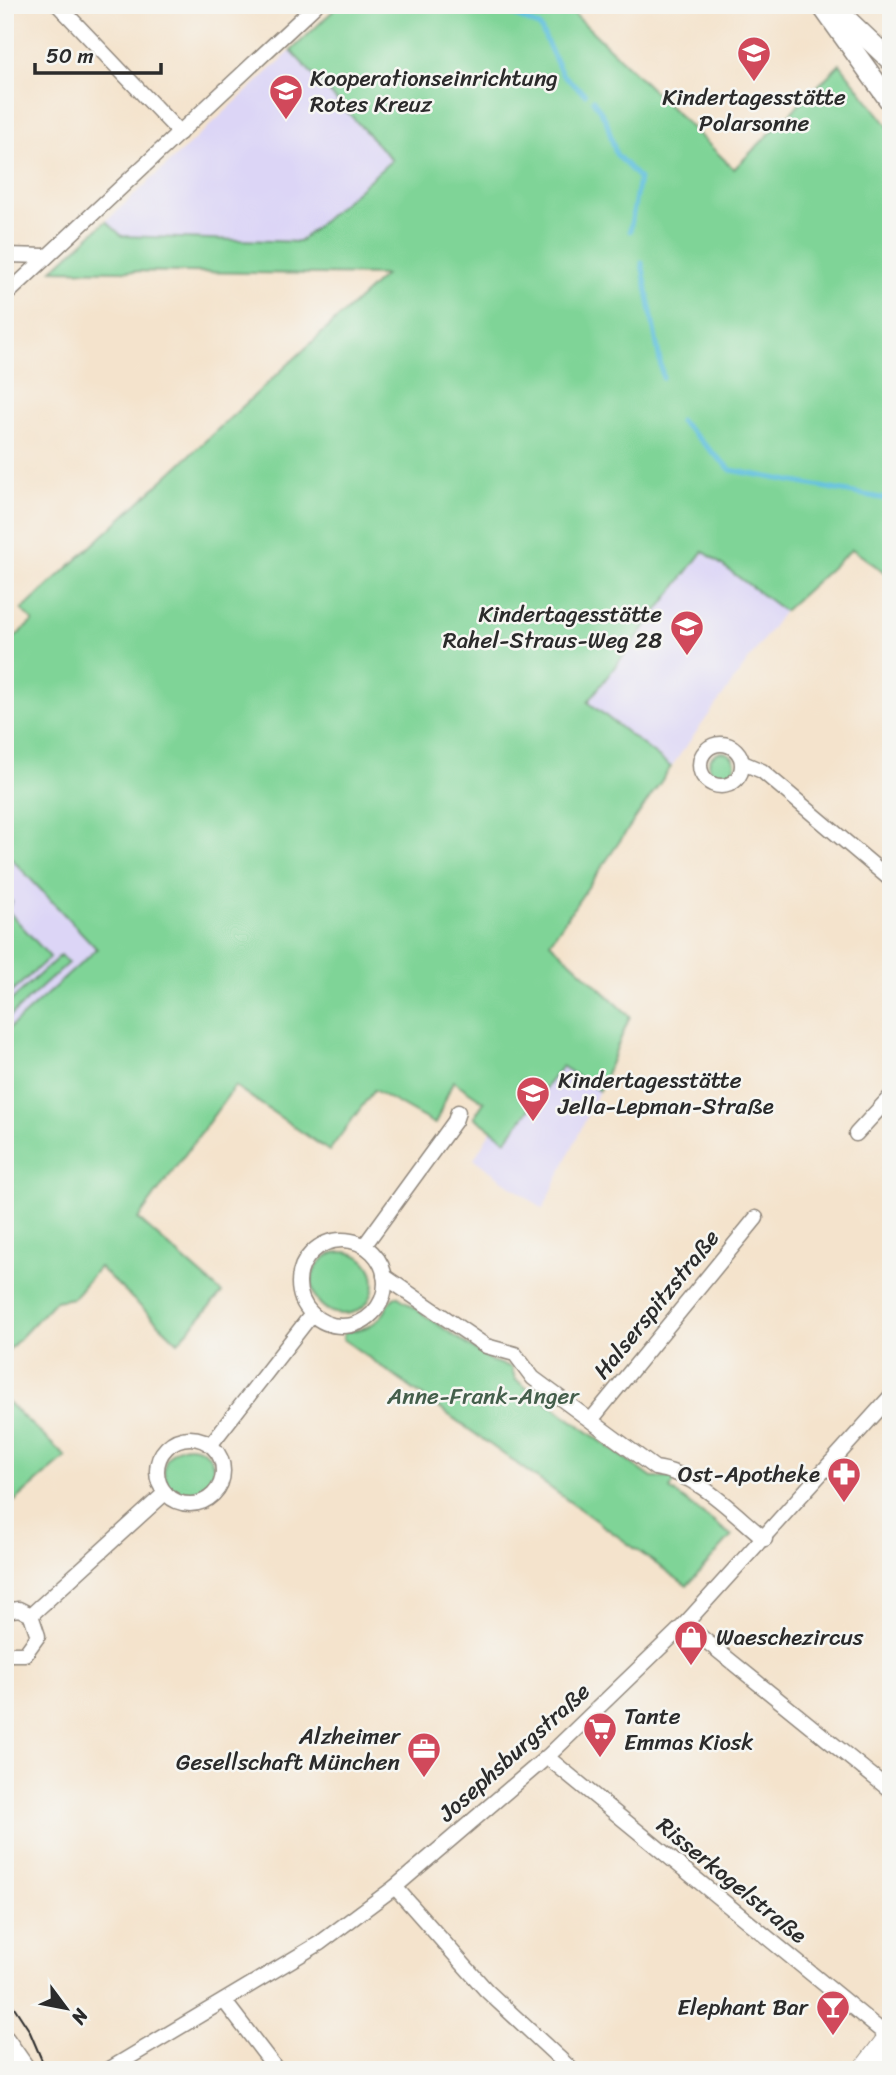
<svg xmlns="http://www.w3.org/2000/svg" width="896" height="2075" font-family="Sriracha,sans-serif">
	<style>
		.built { fill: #dcd5f6 }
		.green { fill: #7fd497; stroke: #558061; stroke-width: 2 }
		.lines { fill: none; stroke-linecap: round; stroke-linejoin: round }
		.stream { stroke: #60c0de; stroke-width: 5 }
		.minor-casing { stroke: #90877c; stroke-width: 17 }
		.tertiary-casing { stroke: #90877c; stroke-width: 22 }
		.primary-casing { stroke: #90877c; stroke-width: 25 }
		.minor { stroke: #fff; stroke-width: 14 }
		.tertiary { stroke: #fff; stroke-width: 19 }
		.primary { stroke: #fff; stroke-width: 23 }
		.tram { stroke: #2b2b2b; stroke-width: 2 }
		.labels { text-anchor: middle; stroke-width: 5; stroke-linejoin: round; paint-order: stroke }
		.poi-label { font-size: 23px; fill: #2b2b2b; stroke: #f6f6f2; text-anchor: start }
		.street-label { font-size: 23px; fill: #2b2b2b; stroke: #f6f6f2 }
		.park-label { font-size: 23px; fill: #445e4b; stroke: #f6f6f2 }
	</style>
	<rect width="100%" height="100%" fill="#f6f6f2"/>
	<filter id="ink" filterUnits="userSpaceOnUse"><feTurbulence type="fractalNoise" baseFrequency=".0143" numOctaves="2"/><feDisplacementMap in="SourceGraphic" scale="14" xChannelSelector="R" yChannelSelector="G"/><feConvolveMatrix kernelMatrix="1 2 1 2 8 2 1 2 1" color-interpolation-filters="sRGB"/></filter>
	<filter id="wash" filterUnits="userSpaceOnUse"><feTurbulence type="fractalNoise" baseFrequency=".00686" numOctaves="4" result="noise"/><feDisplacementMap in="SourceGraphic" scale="28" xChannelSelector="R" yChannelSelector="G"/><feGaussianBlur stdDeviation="1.57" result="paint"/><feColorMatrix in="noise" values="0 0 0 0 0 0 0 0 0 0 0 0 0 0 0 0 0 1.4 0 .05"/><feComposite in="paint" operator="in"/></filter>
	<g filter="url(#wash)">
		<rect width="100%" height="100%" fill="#f4e3cc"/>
		<g class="built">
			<path d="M291 51 392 160 299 242 122 236 106 221Z"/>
			<path d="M704 551 784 611 671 767 587 703Z"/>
			<path d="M5 852 97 949 5 1032Z"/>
			<path d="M528 1042 599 1091 543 1209 474 1159 492 1129 474 1117Z"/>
		</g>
		<g class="green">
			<path d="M339 5H565L734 169 840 64 891 130V577L852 549 784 611 703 551 588 702 671 767 550 942 630 1016 599 1091 562 1066 506 1140 474 1117 484 1102 453 1081 435 1124 374 1090 329 1151 235 1086 138 1219 222 1293 178 1342 99 1267 73 1298 55 1301 5 1354V1032L97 949 5 852V646L33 621 22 610 385 275 52 270 106 221 122 236 299 242 392 160 291 51Z"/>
			<circle cx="722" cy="765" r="13"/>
			<path d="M5 895 12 902 7 910 50 957 5 998Z"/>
			<path d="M61 955 68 963 5 1021V1006Z"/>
			<circle cx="343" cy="1283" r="31"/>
			<path d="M397 1296 491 1361 511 1367 516 1380 652 1478H677L670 1489 732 1536 687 1586 343 1339 344 1332C360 1330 374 1327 384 1313 389 1305 389 1300 397 1296Z"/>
			<path d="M5 1400 66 1457 15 1501 5 1489Z"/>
			<circle cx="189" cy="1471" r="25"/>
		</g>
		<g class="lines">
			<g class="stream">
				<path d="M493 5 540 27 562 74 585 94"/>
				<path d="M593 100 606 120 616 154 639 178 630 231"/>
				<path d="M642 263 663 378"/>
				<path d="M680 421 731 470 886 499"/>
			</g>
		</g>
	</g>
	<g filter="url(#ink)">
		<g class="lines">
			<g class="minor-casing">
				<g id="minor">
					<path d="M58 5 180 133"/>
					<path d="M5 255 47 256"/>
					<path d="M5 296 316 5"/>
					<circle cx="721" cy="765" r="21"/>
					<path d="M743 763 762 771 891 880"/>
					<path d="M856 1134 891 1096"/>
					<circle cx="342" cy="1283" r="43"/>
					<path d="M364 1246 455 1121 458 1112"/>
					<path d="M384 1276 486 1346 515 1354 533 1378 655 1468C697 1473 733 1513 765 1539"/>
					<path d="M591 1420 756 1218"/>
					<circle cx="190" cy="1471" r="33"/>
					<path d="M211 1444 312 1314"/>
					<path d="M5 1611 19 1609 31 1615 38 1636 25 1654H5"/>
					<path d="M31 1615 165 1493"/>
					<path d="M685 1624 891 1791"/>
					<path d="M547 1757 890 2038"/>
					<path d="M395 1887 486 1990 572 2070"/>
					<path d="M225 2002 277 2070"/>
					<path d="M108 2070 320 1943 395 1887 547 1757 685 1624 891 1396"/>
				</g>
			</g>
			<g class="tertiary-casing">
				<g id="tertiary">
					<path d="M821 5 891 103"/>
					<path d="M832 5 891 61"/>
					<path d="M5 2040 26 2070"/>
				</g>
			</g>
			<g class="primary-casing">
				<path id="primary" d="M865 2070 891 2036"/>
			</g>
			<use href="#minor" class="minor"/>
			<use href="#tertiary" class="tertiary"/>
			<use href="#primary" class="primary"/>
			<g class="tram">
				<path d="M5 1993 29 2030 46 2070"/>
				<path d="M886 2070 891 2063"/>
			</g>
		</g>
	</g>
	<defs>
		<g id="school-pin" transform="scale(1.75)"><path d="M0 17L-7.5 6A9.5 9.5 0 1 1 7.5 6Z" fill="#d1495b" stroke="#f6f6f2"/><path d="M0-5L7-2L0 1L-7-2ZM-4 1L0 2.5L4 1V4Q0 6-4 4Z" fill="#fff"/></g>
		<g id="pharmacy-pin" transform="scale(1.75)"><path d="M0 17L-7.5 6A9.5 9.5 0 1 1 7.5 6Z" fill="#d1495b" stroke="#f6f6f2"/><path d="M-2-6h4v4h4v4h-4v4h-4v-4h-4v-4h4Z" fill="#fff"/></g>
		<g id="shop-pin" transform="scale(1.75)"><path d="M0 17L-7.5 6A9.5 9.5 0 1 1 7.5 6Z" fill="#d1495b" stroke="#f6f6f2"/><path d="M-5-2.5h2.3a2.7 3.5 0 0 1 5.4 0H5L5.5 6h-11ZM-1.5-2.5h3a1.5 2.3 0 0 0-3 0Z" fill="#fff"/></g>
		<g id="supermarket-pin" transform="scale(1.75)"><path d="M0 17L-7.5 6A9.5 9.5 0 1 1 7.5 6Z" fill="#d1495b" stroke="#f6f6f2"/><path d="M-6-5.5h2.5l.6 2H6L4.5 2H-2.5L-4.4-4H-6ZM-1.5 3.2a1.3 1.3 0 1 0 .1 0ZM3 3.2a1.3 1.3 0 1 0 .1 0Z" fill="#fff"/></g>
		<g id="office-pin" transform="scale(1.75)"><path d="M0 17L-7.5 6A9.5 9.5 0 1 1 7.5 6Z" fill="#d1495b" stroke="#f6f6f2"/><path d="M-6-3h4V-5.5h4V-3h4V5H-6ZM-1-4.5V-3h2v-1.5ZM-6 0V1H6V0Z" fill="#fff"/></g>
		<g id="bar-pin" transform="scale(1.75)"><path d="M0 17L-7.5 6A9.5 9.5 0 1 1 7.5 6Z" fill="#d1495b" stroke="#f6f6f2"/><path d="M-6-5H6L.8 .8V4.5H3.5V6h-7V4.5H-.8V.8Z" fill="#fff"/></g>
	</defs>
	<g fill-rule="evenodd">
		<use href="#school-pin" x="754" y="53"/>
		<use href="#school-pin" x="286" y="91"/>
		<use href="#school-pin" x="687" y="627"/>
		<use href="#school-pin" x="533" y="1093"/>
		<use href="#pharmacy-pin" x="844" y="1474"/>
		<use href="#shop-pin" x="691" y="1637"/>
		<use href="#supermarket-pin" x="600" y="1729"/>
		<use href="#office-pin" x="424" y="1749"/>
		<use href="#bar-pin" x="833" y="2007"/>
	</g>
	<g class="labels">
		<g class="poi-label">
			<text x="310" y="86">Kooperationseinrichtung<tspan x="310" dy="26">Rotes Kreuz</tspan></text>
			<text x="754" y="105" text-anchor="middle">Kindertagesstätte<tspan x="754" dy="26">Polarsonne</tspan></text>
			<text x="662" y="622" text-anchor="end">Kindertagesstätte<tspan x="662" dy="26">Rahel-Straus-Weg 28</tspan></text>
			<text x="558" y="1088">Kindertagesstätte<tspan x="558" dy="26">Jella-Lepman-Straße</tspan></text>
			<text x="820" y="1482" text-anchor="end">Ost-Apotheke</text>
			<text x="716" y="1645">Waeschezircus</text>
			<text x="624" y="1724">Tante<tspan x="624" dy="26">Emmas Kiosk</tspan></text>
			<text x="400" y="1744" text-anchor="end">Alzheimer<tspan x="400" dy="26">Gesellschaft München</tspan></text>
			<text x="808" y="2015" text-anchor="end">Elephant Bar</text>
		</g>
		<g class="street-label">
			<text transform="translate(656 1304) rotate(-51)" y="8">Halserspitzstraße</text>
			<text transform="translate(514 1752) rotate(-42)" y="8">Josephsburgstraße</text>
			<text transform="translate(732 1880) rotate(39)" y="8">Risserkogelstraße</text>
		</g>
		<g class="park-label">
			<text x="483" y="1404">Anne-Frank-Anger</text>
		</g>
	</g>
	<rect width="896" height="2075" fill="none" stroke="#f6f6f2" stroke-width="28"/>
	<g transform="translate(66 2008) rotate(122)" stroke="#f6f6f2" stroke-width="5" paint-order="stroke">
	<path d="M0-5L12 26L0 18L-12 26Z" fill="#2b2b2b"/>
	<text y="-10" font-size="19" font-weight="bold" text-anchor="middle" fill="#2b2b2b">N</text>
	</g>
	<path d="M35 63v10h126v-10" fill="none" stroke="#2b2b2b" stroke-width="3.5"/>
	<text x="46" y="63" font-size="21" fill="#2b2b2b" stroke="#f6f6f2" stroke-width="5" paint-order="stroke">50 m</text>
</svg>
